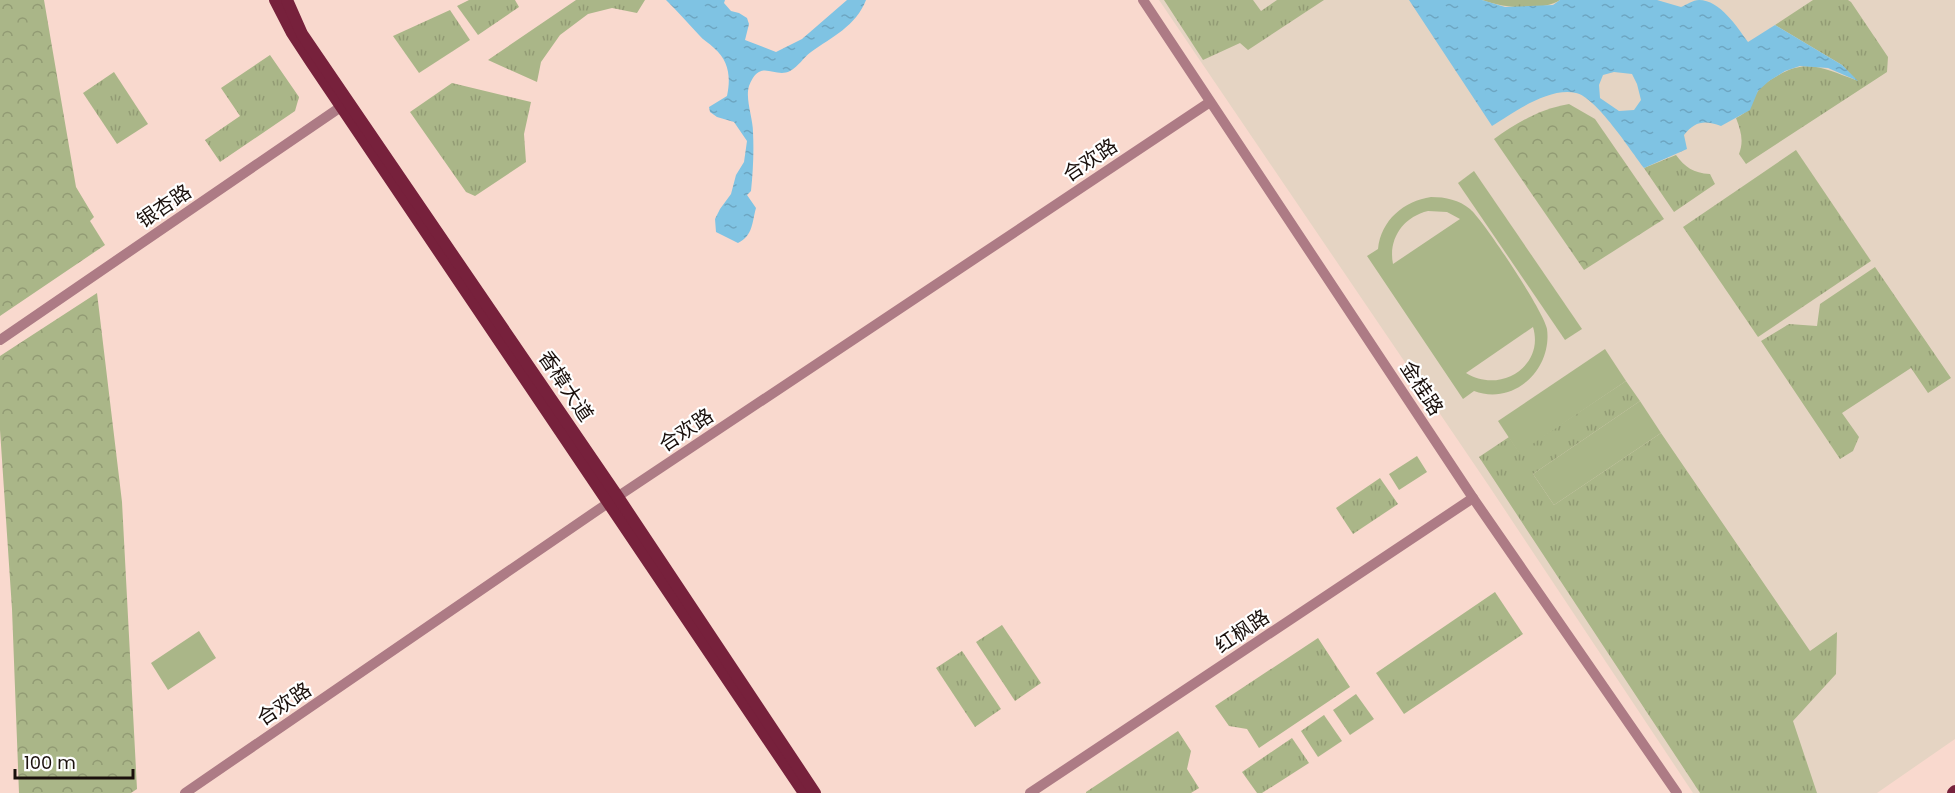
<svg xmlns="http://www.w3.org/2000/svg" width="1955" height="793" font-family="Poppins,'Noto Sans SC',sans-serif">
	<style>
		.education { fill: #e5d4c3 }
		.grass { fill: url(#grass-tufts) }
		.forest { fill: url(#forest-crowns) }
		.pitch { fill: #aab688; fill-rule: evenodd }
		.water { fill: url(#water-ripples); fill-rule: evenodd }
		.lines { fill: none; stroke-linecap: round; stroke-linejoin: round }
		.minor { stroke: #ad7b85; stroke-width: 10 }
		.major { stroke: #77213c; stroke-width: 12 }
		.labels { text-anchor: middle; stroke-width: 4.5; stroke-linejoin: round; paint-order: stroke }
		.street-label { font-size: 20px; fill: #1a100c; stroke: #fff }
	</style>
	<defs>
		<pattern id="grass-tufts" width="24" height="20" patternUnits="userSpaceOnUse" patternTransform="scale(1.5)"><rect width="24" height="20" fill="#aab688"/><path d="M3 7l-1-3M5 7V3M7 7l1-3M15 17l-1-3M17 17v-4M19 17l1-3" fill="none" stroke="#929b74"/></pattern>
		<pattern id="forest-crowns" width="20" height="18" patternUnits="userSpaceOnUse" patternTransform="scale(1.5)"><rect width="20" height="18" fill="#aab688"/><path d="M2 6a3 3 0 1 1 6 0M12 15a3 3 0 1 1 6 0" fill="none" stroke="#929b74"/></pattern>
		<pattern id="water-ripples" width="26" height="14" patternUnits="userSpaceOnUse" patternTransform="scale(1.5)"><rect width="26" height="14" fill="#7fc3e3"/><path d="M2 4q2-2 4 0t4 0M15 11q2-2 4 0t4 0" fill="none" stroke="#6da6c2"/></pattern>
	</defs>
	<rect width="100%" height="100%" fill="#f9d9ce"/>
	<path class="education" d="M1159 0H1955V739L1877 793H1693L1489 486Z"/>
	<g class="grass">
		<path d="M469 0H515L519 7 478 35 457 6Z"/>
		<path d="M576 0H645L637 13 612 8 588 14 560 35 541 62 537 82 488 60Z"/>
		<path d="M1164 0H1253L1261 11 1277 0H1324L1248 50 1240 43 1203 60Z"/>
		<path d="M1482 0H1560C1541 12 1503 8 1482 0Z"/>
		<path d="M1813 0H1848L1851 2 1888 57 1887 72 1746 164 1739 154C1744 141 1741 131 1736 118 1758 106 1747 106 1758 91 1763 84 1770 80 1777 76 1808 57 1826 70 1856 80L1842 65 1775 25Z"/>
		<path d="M450 10 470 40 419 73 393 36Z"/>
		<path d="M270 55 299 97 295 111 220 162 205 140 240 116 221 88Z"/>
		<path d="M114 72 148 124 117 144 83 93Z"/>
		<path d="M452 83 531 102 524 134 526 162 475 196 466 192 410 112Z"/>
		<path d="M1796 150 1871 261 1758 337 1683 227Z"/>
		<path d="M1676 155C1685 167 1693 173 1710 174L1715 184 1674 212 1644 168Z"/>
		<path d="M1875 267 1951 378 1928 393 1911 368 1842 413 1859 437 1853 451 1840 459 1761 341 1789 324 1817 326 1820 304Z"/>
		<path d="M1626 381 1640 401 1533 474 1554 505 1661 433 1810 651 1837 632 1836 674 1793 721 1817 793H1700L1479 457 1509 437 1519 452Z"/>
		<path d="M1380 478 1398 504 1353 534 1336 508Z"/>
		<path d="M1495 592 1523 634 1404 714 1376 673Z"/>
		<path d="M1002 625 1041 683 1015 701 976 642Z"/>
		<path d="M1318 638 1350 687 1259 748 1247 729 1229 726 1215 706Z"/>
		<path d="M962 651 1001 709 975 727 936 668Z"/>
		<path d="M1356 694 1374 719 1350 735 1333 710Z"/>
		<path d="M1324 715 1342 741 1318 757 1301 731Z"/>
		<path d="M1178 731 1191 751 1187 769 1199 788 1191 793H1086V792Z"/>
		<path d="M1292 738 1309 763 1262 793H1257L1242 772Z"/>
	</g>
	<g class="forest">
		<path d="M0 0H44L76 187 94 217 90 221 105 245 0 316Z"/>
		<path d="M1569 104 1595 119 1664 219 1584 270 1494 139C1518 122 1540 109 1569 104Z"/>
		<path d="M97 293 122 502 137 789 131 793H19L12 609 0 430V356Z"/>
	</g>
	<g class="pitch">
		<path d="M1474 171 1582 329 1565 340 1458 183Z"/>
		<path d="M1431 197C1446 197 1459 200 1470 209 1484 221 1544 312 1547 329 1550 350 1540 373 1522 385 1508 395 1490 397 1474 391L1463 399 1367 256 1378 249C1381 220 1404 201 1431 197ZM1428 211 1447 212 1460 219 1393 264C1388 239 1403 217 1428 211ZM1533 327C1545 367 1499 394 1466 373Z"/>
		<path d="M1605 349 1626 381 1519 453 1498 421Z"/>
		<path d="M1640 401 1661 433 1554 505 1533 474Z"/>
		<path d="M1417 456 1427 472 1399 490 1389 474Z"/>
		<path d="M199 631 216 658 168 690 151 663Z"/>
	</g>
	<g class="water">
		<path d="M666 0H725L724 3 731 11 739 13 747 18 749 24 745 40 776 52 802 39 847 0H866C856 26 832 37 811 52 803 58 799 66 790 71 774 79 760 57 749 86 745 99 753 118 753 132 754 152 753 172 751 191L747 195 756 208C752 222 753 236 738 243L716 232 715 219 720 209 731 194 736 175 744 162 747 141 734 122 717 117 710 112 709 107 727 96C731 77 729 61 714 48 709 43 703 40 699 35 688 23 678 12 666 0Z"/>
		<path d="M1409 0H1482L1505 7 1553 5 1560 0H1657L1681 7C1686 5 1693 0 1699 0 1720 0 1737 27 1748 42L1775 25 1842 65 1858 81 1828 68 1800 66 1785 71 1769 81 1758 91 1750 110 1721 126C1705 120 1695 121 1684 135L1687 149 1644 168C1631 151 1596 97 1576 93 1549 87 1514 112 1492 126ZM1614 72 1632 74 1637 84 1641 100 1634 110 1619 111 1600 98 1599 85 1603 75Z"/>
	</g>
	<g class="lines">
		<g class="minor">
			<path d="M1143 0 1473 498 1677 793"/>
			<path d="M0 340 348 102"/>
			<path d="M185 793 608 503 1210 102"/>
			<path d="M1030 793 1473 498"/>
		</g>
		<g class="major">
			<path d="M275 0 292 33 311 62 804 793"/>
			<path d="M287 0 302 34 618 497 815 793"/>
			<path d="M1953 793 1955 791"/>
		</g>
	</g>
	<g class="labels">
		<g class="street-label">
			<text transform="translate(1090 160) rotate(-34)" y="7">合欢路</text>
			<text transform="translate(164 206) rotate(-34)" y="7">银杏路</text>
			<text transform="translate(566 386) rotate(56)" y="7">香樟大道</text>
			<text transform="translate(1422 388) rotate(57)" y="7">金桂路</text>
			<text transform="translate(686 430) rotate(-34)" y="7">合欢路</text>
			<text transform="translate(1242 631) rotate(-34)" y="7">红枫路</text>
			<text transform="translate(284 704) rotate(-34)" y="7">合欢路</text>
		</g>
	</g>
	<path d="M15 769v9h118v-9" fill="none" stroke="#1a100c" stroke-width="3"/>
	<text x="24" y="769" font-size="18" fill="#1a100c" stroke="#ffffff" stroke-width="4.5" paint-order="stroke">100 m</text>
</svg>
